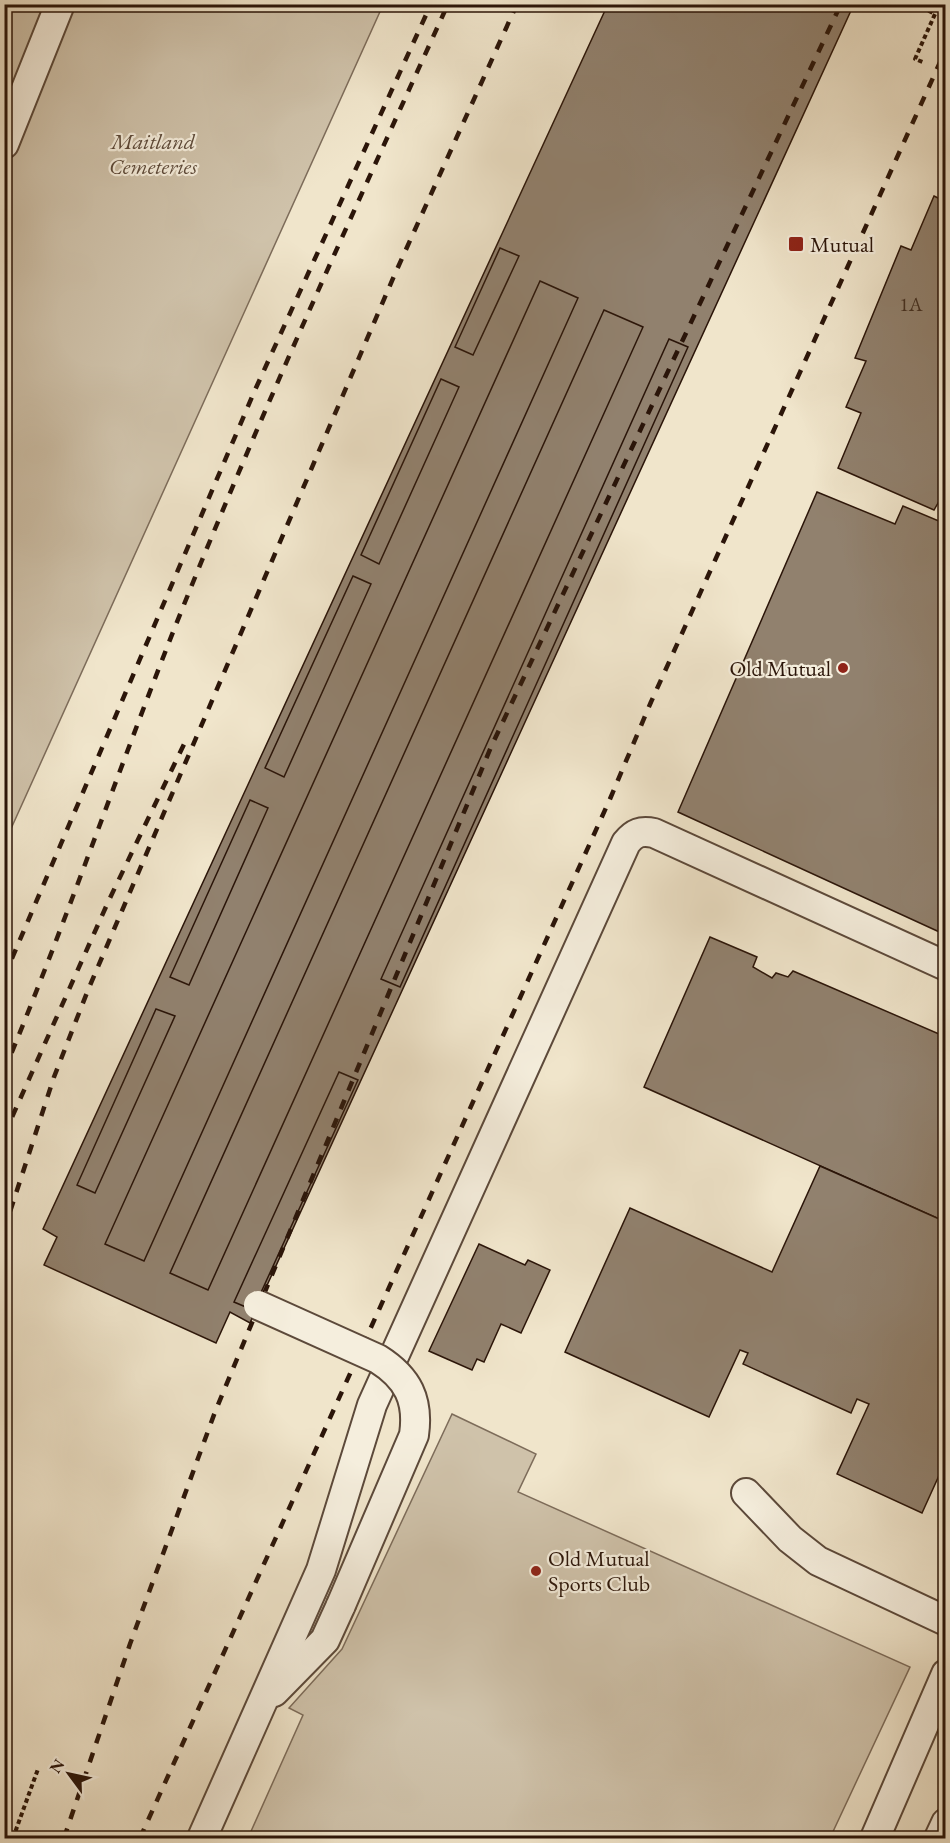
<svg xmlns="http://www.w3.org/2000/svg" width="950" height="1843" font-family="'EB Garamond',serif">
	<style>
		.green { fill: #cfc2aa; stroke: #7d6c5a; stroke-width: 1.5 }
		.building { fill: #91816e; stroke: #2b1509; stroke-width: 1.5 }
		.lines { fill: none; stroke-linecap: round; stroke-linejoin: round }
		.minor-casing { stroke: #5c493a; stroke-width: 32 }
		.path { stroke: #2b1509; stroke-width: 4; stroke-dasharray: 4.5 3; stroke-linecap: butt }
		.minor { stroke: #f5eedd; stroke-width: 28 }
		.rail { stroke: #2b1509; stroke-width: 4.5; stroke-dasharray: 10 10; stroke-linecap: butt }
		.minor-bridge-casing { stroke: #5c493a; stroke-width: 32; stroke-linecap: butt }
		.minor-bridge { stroke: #f5eedd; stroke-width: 28 }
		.poi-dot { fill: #8f2418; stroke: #f5eedd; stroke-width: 2 }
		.labels { text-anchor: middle; stroke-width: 4.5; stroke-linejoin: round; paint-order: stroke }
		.number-label { font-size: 20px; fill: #443022 }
		.park-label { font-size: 22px; font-style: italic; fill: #5c4939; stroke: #f5eedd }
		.poi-label { font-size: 22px; fill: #2b1509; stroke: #f5eedd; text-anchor: start }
	</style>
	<rect width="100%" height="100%" fill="#f0e5cb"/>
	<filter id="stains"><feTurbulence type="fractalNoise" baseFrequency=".00333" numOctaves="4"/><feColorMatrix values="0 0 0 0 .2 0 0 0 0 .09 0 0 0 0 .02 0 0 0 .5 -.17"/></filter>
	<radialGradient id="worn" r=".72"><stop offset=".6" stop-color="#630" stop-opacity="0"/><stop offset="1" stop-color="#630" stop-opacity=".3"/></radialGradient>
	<g class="green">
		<path d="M5 5H383L5 842Z"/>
		<path d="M452 1414 536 1454 518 1492 910 1667 830 1838H248L303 1715 289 1708 342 1649Z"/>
	</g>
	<g class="building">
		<path d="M608 4H854L258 1305 250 1323 230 1312 216 1343 44 1265 57 1237 43 1229Z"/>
		<path d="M934 196 946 202V497L942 496 934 510 838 468 861 413 846 407 866 361 855 358 901 246 911 250Z"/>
		<path d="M500 248 519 256 473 355 455 347Z"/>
		<path d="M540 281 578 298 144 1261 105 1244Z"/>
		<path d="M604 310 643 327 208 1290 170 1273Z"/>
		<path d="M669 339 688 347 400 987 381 979Z"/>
		<path d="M441 379 459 387 379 564 361 555Z"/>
		<path d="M817 492 895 524 903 506 946 524V935L678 812Z"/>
		<path d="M353 576 371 584 284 777 265 768Z"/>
		<path d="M250 800 268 808 189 985 170 977Z"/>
		<path d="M710 937 757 957 753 967 772 978 776 973 788 977 793 971 946 1037V1222L644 1087Z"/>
		<path d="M156 1009 175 1016 95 1193 77 1185Z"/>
		<path d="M339 1072 358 1080 253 1310 234 1302Z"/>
		<path d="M820 1166 946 1222V1460L922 1513 837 1474 869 1404 857 1399 851 1413 743 1364 748 1353 740 1350 709 1417 565 1352 630 1208 772 1272Z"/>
		<path d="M479 1244 525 1265 528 1260 550 1270 521 1333 501 1324 484 1362 477 1359 472 1370 429 1351Z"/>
	</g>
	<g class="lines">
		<g class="minor-casing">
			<g id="minor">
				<path d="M4 144 60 4"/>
				<path d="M746 1493 790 1539 818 1561 946 1621"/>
				<path d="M274 1692 325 1640 341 1605"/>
				<path d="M202 1838 321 1570 372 1405 626 843C634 833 641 830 654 833L946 966"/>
				<path d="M875 1838 946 1674"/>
				<path d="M939 1838 946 1823"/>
			</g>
		</g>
		<g class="path">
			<path d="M915 4 935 14 915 59 925 63"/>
			<path d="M13 1838 38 1769"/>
		</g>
		<use href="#minor" class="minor"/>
		<g class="rail">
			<path d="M4 977 255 390 431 4"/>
			<path d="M4 1071C65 925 117 774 175 627 259 416 354 211 448 4"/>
			<path d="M4 1135 109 900 187 738"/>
			<path d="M4 1230 54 1077 88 990 394 276 517 4"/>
			<path d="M64 1838 130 1644 215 1412 491 747 841 4"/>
			<path d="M140 1838 610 799 651 702 946 49"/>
		</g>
		<g class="minor-bridge-casing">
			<path id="minor-bridge" d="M258 1305 378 1359C408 1378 419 1400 414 1435L341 1605"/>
		</g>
		<use href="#minor-bridge" class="minor-bridge"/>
	</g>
	<g class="poi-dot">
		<rect x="788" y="236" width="16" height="16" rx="3"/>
		<circle cx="843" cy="668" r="6"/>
		<circle cx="536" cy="1571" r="6"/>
	</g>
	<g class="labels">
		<g class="number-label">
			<text x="911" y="311">1A</text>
		</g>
		<g class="park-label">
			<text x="153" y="149">Maitland<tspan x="153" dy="25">Cemeteries</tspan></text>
		</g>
		<g class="poi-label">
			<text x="810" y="252">Mutual</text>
			<text x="831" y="676" text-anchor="end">Old Mutual</text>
			<text x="548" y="1566">Old Mutual<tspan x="548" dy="25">Sports Club</tspan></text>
		</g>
	</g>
	<rect width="950" height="1843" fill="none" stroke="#f0e5cb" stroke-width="24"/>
	<rect x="6" y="6" width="938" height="1831" fill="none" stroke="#2b1509" stroke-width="3"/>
	<rect x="12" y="12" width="926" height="1819" fill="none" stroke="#2b1509" stroke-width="1.5"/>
	<g transform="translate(69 1774) rotate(303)" stroke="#f5eedd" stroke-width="4.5" paint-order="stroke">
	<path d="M0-4.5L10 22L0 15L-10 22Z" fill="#2b1509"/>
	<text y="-9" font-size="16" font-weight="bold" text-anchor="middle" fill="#2b1509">N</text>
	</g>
	<rect width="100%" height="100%" filter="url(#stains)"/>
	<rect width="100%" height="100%" fill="url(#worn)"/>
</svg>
